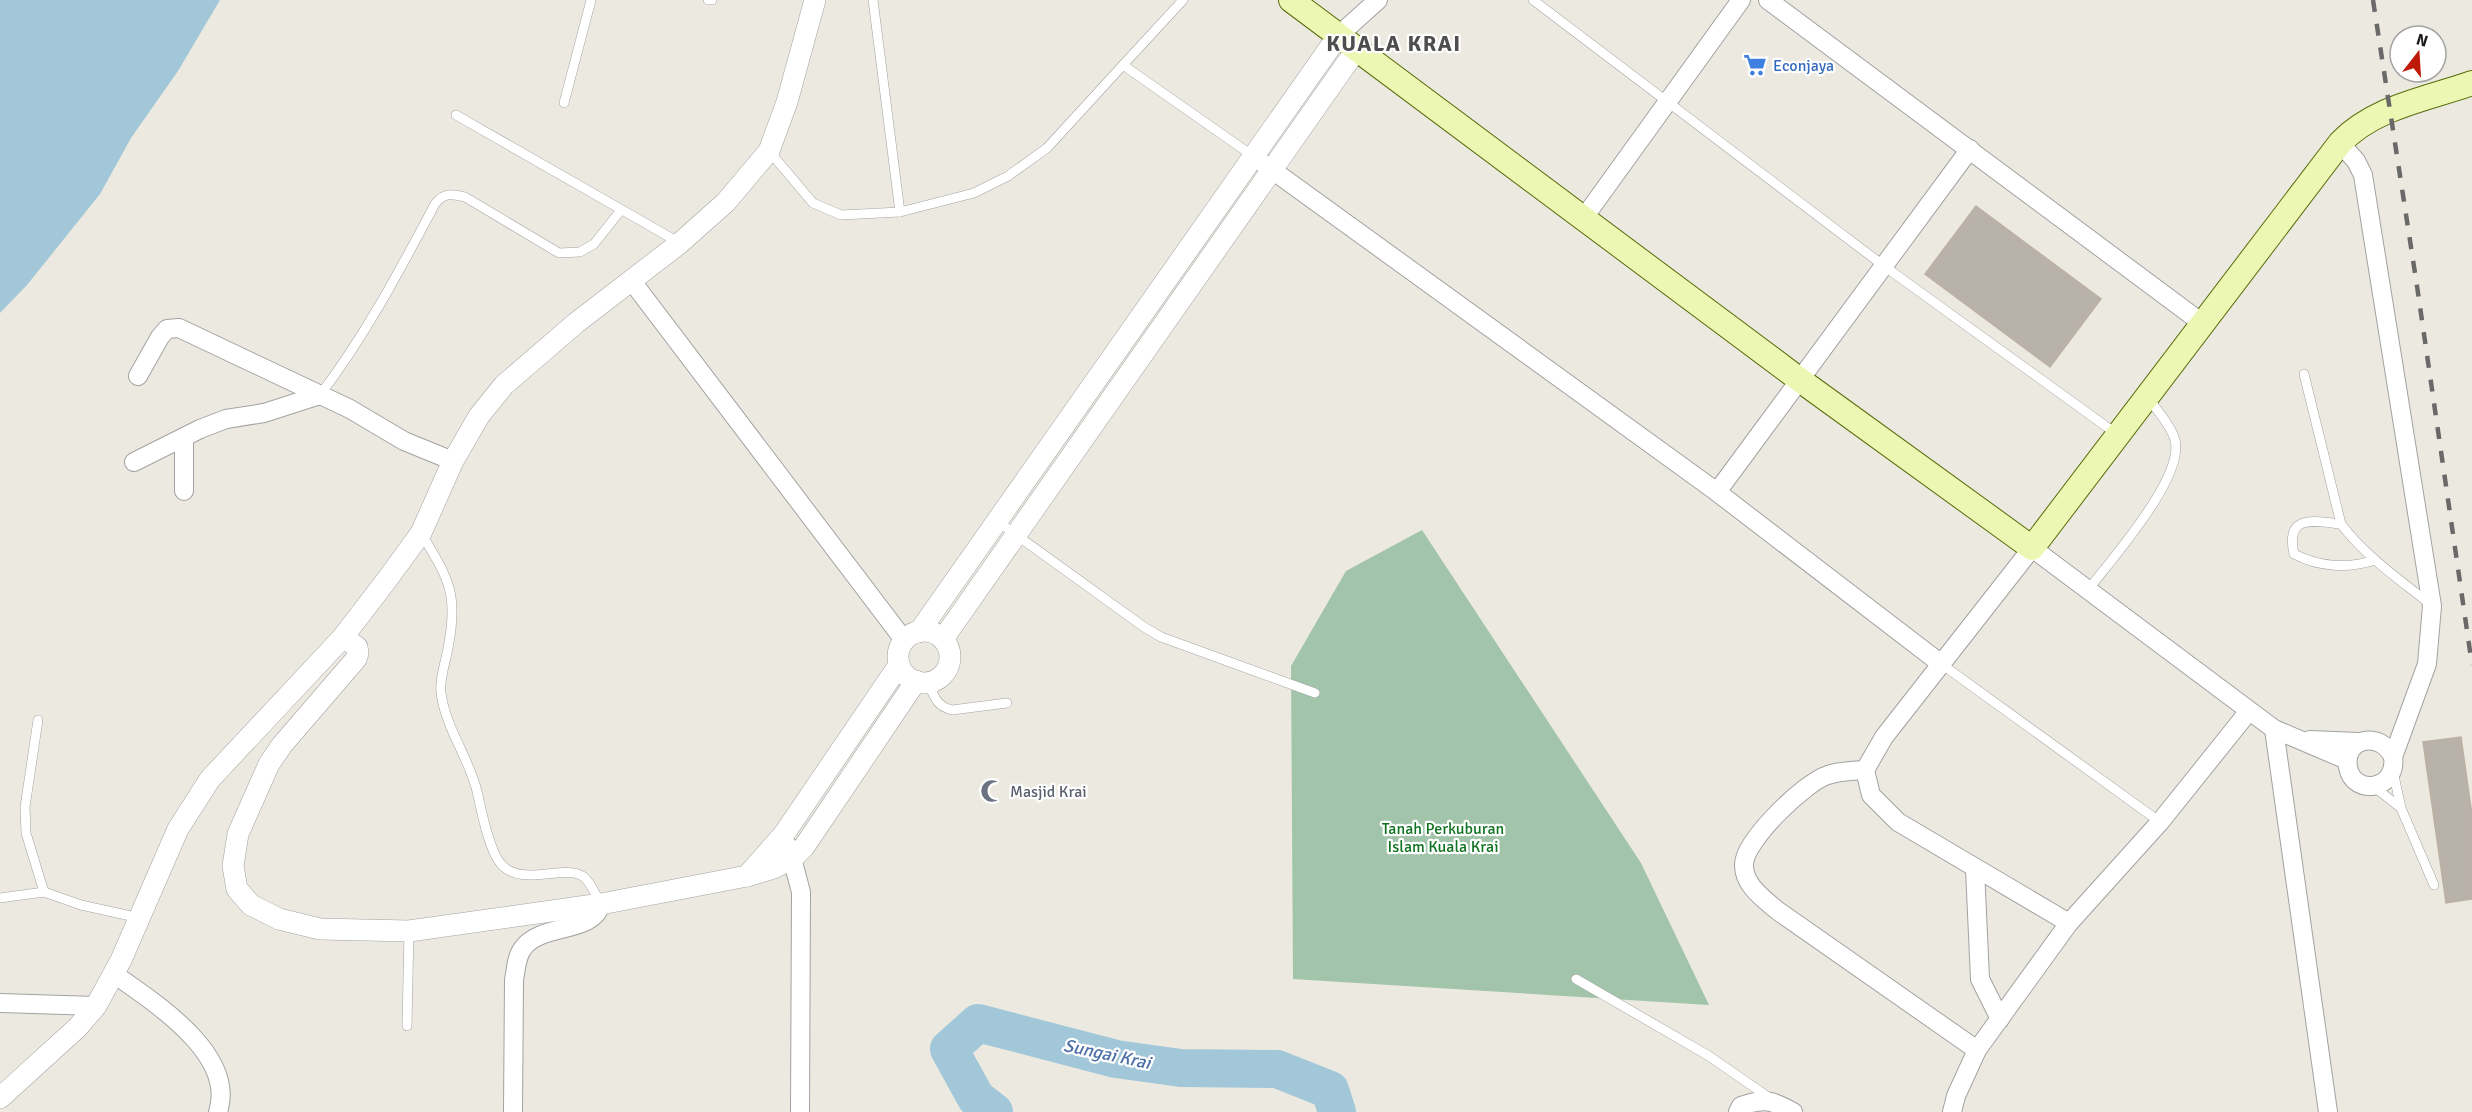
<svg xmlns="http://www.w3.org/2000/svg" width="2472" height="1112" font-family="Signika,sans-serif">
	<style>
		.cemetery { fill: #a2c4ab }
		.water { fill: #a2c7d9 }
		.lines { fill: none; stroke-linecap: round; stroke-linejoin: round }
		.river { stroke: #a2c7d9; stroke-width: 38 }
		.building { fill: #b8b2aa; stroke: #bdb1a4; stroke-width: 1.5 }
		.service-casing { stroke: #a2a2a2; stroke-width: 10 }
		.minor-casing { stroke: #a2a2a2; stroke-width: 20 }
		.tertiary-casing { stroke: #a2a2a2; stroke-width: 22 }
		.secondary-casing { stroke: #576c08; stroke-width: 26 }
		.service { stroke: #fff; stroke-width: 9 }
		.minor { stroke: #fff; stroke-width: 18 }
		.tertiary { stroke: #fff; stroke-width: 21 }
		.secondary { stroke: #ecf7b4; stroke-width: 24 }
		.rail { stroke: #696969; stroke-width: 4.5; stroke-dasharray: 12 12; stroke-linecap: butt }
		.labels { text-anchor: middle; stroke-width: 4.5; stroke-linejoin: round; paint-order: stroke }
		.shop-label { font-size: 16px; fill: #366cbe; stroke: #fff; text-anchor: start }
		.worship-label { font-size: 16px; fill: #5b616d; stroke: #fff; text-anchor: start }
		.park-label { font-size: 16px; fill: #0f7321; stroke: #fff }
		.water-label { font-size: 18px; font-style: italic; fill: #4c6fa6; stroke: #fff }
		.district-label { font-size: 22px; font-weight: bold; letter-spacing: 1.5px; fill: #4e4e4e; stroke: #fff }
	</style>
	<rect width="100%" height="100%" fill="#eceae0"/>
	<path class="cemetery" d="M1422 530 1641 863 1709 1005 1293 979 1291 666 1346 571Z"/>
	<path class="water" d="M0 0H220L178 71 131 138 100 194 27 285 0 313Z"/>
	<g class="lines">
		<path class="river" d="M994 1112 976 1098 949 1049 978 1023 1116 1059 1181 1068 1277 1069 1330 1090 1337 1112"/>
	</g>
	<g class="building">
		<path d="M1976 206 2101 299 2050 367 1925 274Z"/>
		<path d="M2461 737 2472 815V899L2446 903 2423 742Z"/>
	</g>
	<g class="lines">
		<g class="service-casing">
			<g id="service">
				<path d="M708 0H712"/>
				<path d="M873 0 900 212"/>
				<path d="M1533 0 1884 266 2118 435"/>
				<path d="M1123 65 1183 0"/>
				<path d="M564 103 591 0"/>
				<path d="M456 115 680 243"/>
				<path d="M769 151 813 203 841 215 900 212 974 193 1008 176 1047 148 1123 65 1253 156"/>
				<path d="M2304 374 2341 524C2365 556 2399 579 2430 604"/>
				<path d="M320 395C365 336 400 270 435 204 444 192 452 194 465 197L559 253 580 252 594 244 621 210"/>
				<path d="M997 521 1144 627 1161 637 1315 693"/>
				<path d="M2341 524C2313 521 2285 514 2294 554 2319 567 2348 569 2375 560"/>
				<path d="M421 533C448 578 459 593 448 648 446 661 439 679 441 693 446 729 468 756 477 791 481 809 489 851 501 864 522 888 564 863 584 877 591 883 596 896 601 904"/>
				<path d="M2088 590C2110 561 2189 473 2174 437 2169 423 2157 410 2148 398"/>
				<path d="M1940 663 2160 822"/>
				<path d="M928 682C934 696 936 706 952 710L1007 703"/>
				<path d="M38 720 25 807 26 833 44 892"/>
				<path d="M2393 771 2401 808 2434 885"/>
				<path d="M2373 786 2401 808"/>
				<path d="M0 898 44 892 81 905 140 918"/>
				<path d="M1576 979 1709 1056 1771 1099"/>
				<path d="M407 1026 409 931"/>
			</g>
		</g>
		<g class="minor-casing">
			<g id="minor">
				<path d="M1768 0 2202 323"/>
				<path d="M1338 36 1378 0"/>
				<path d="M2340 143 2356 161 2363 175 2432 606 2427 664 2393 757C2398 790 2353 797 2348 767 2343 738 2381 730 2393 757"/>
				<path d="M1253 156 1717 492 1940 663"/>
				<path d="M1583 219 1741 0"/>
				<path d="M631 280 904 640"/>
				<path d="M138 376 160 337 167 329 179 328 350 409 404 441 453 461"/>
				<path d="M184 437V491"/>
				<path d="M134 462 200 429 226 419 264 413 320 395"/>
				<path d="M1717 492 1970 149"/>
				<path d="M2274 729 2328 1112"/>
				<path d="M2310 740 2359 742"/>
				<path d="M1865 770C1853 771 1839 771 1828 775 1805 782 1745 840 1744 864 1743 885 1764 899 1778 911L1977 1050"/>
				<path d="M789 847 801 892 800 1112"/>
				<path d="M1975 869 1980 979 2000 1019"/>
				<path d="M2069 923 1898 822 1871 795 1865 770 1884 737 2032 548 2274 729 2347 760"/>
				<path d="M114 974C153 1002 237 1054 218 1112"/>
				<path d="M0 1003 96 1006"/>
				<path d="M513 1112 514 980C516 970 516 957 523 948 541 923 594 934 601 904"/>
				<path d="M1738 1112 1741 1106C1764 1098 1772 1100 1793 1112"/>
				<path d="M1952 1112 1956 1096 1977 1050 2069 923 2160 822 2249 711"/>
			</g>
		</g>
		<g class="tertiary-casing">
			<g id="tertiary">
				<circle cx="924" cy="657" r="26"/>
				<path d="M919 632 1338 36"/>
				<path d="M343 637 357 647 358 653 356 659 282 745 269 764 238 834 233 866 237 889 251 905 279 919 320 929 409 931 601 904 747 876 774 868 793 858 804 847 916 681"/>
				<path d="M943 639 1356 50"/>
				<path d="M747 876 784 834 899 665"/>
				<path d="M0 1098 78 1027 96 1006 121 960 178 829 210 779 343 637 386 581 421 533 453 461 479 416 504 385 576 323 680 243 726 202 769 151 787 102 815 0"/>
			</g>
		</g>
		<g class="secondary-casing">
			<path id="secondary" d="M1291 0 1800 380 2032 548 2340 143C2374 107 2427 99 2472 83"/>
		</g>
		<use href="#service" class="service"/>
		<use href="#minor" class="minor"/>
		<use href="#tertiary" class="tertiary"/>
		<use href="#secondary" class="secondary"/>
		<path class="rail" d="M2373 0 2417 286 2472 665"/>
	</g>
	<defs>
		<g id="supermarket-bare" transform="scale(1.8)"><path d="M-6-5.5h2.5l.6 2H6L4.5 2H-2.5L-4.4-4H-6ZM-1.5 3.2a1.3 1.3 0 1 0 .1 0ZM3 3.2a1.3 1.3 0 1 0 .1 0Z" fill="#3f7fe0" stroke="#fff" stroke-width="2.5" paint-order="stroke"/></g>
		<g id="mosque-bare" transform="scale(1.8)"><path d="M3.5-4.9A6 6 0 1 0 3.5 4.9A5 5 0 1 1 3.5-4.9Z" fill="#6b7280" stroke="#fff" stroke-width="2.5" paint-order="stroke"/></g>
	</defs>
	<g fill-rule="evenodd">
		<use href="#supermarket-bare" x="1755" y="65"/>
		<use href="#mosque-bare" x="992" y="791"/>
	</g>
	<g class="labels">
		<g class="shop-label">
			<text x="1773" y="71">Econjaya</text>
		</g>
		<g class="worship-label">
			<text x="1010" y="797">Masjid Krai</text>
		</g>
		<g class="park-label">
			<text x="1443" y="834">Tanah Perkuburan<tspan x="1443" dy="18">Islam Kuala Krai</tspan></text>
		</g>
		<g class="water-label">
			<text transform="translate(1107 1054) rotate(12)" y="6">Sungai Krai</text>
		</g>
		<g class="district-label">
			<text x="1394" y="51">KUALA KRAI</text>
		</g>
	</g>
	<g transform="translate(2418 54) rotate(17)"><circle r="28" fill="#ffffff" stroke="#a4a4a4" stroke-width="1.5"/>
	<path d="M0-4.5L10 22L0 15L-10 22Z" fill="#bf1a07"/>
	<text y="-9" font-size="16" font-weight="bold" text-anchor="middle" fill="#1b1b1b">N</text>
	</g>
</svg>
